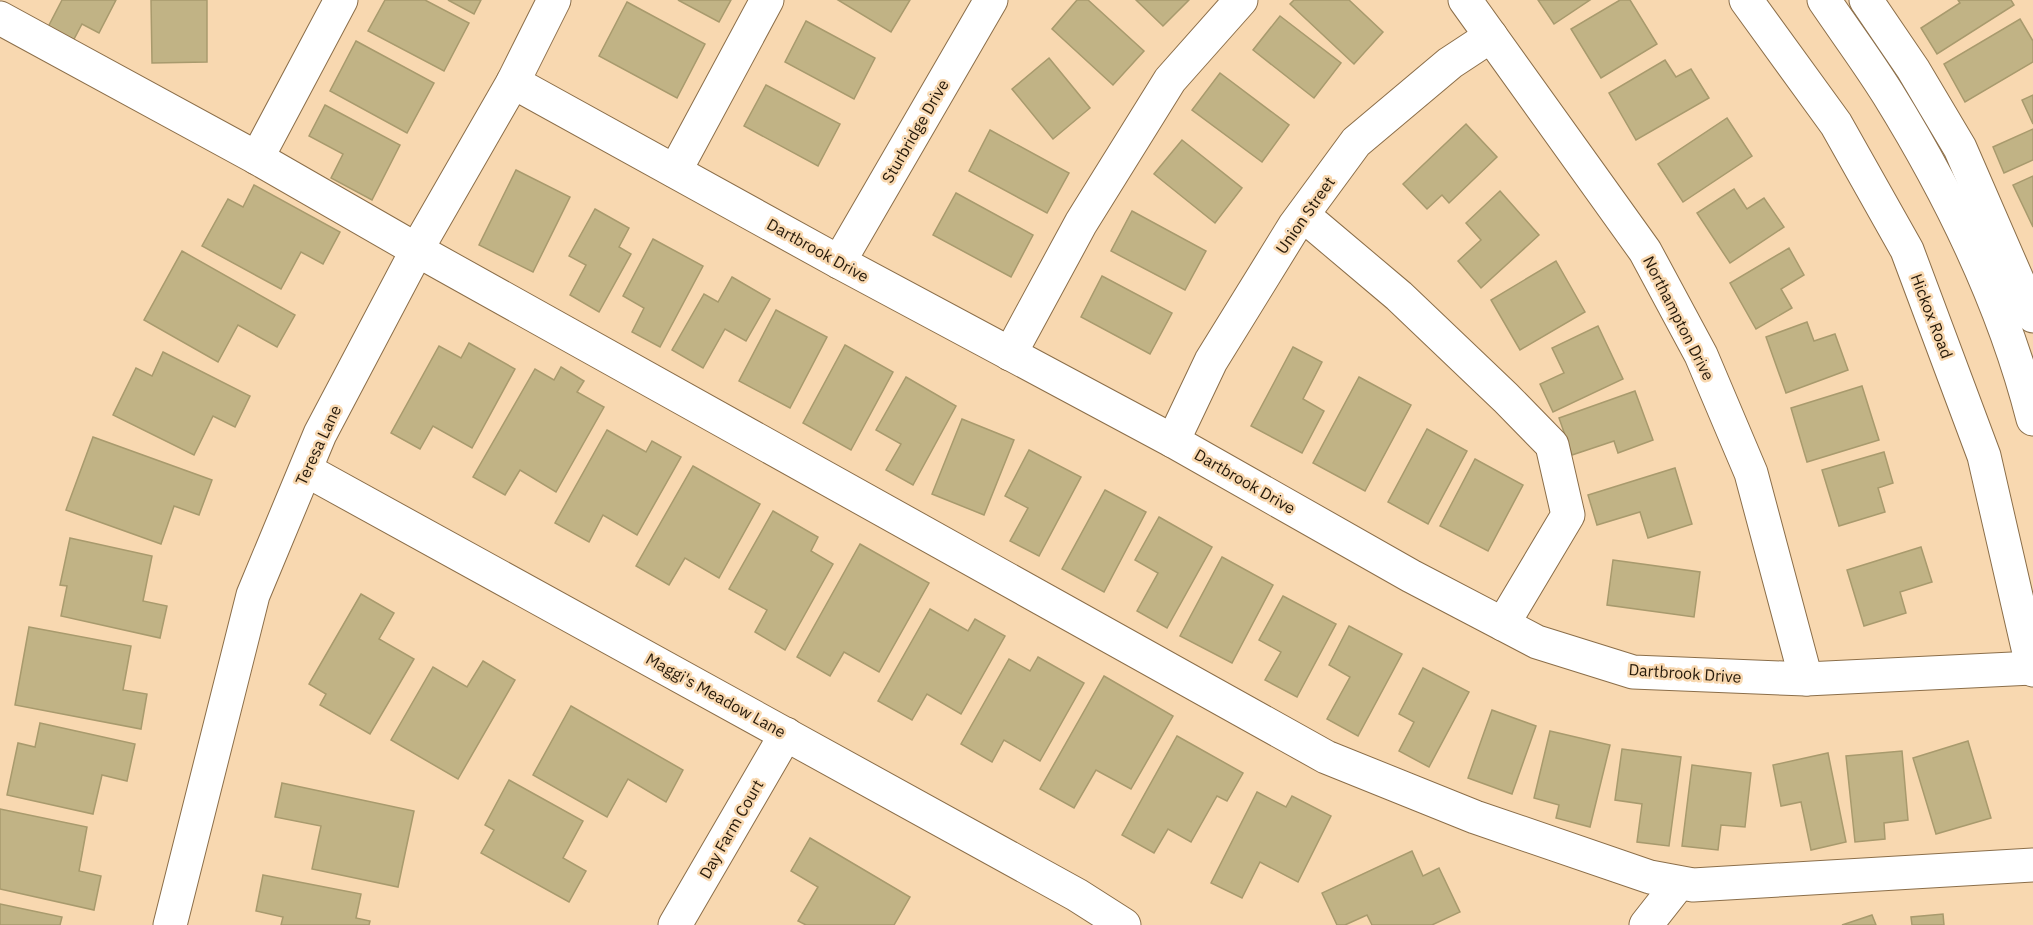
<svg xmlns="http://www.w3.org/2000/svg" width="2033" height="925" font-family="'IBM Plex Sans',sans-serif">
	<style>
		.building { fill: #c1b385; stroke: #a89a6d; stroke-width: 1.5 }
		.lines { fill: none; stroke-linecap: round; stroke-linejoin: round }
		.minor-casing { stroke: #8b6e49; stroke-width: 35 }
		.minor { stroke: #fff; stroke-width: 33 }
		.labels { text-anchor: middle; stroke-width: 5; stroke-linejoin: round; paint-order: stroke }
		.street-label { font-size: 16px; fill: #25190a; stroke: #f8d8b0 }
	</style>
	<rect width="100%" height="100%" fill="#f8d8b0"/>
	<g class="building">
		<path d="M62 0H116L99 33 82 24 72 43 47 29Z"/>
		<path d="M151 0H207V62L152 63Z"/>
		<path d="M385 0H425L469 23 444 71 368 31Z"/>
		<path d="M448 0H481L474 14Z"/>
		<path d="M678 0H731L719 22Z"/>
		<path d="M838 0H910L891 32Z"/>
		<path d="M1077 0H1088L1144 51 1113 85 1052 29Z"/>
		<path d="M1136 0H1189L1163 26Z"/>
		<path d="M1294 0H1349L1383 32 1354 64 1290 4Z"/>
		<path d="M1538 0H1590L1554 24Z"/>
		<path d="M1620 0H1630L1657 44 1601 78 1571 29Z"/>
		<path d="M1958 0H2011L2014 5 1937 54 1921 28 1960 3Z"/>
		<path d="M627 2 705 44 677 98 599 56Z"/>
		<path d="M1280 16 1341 63 1314 98 1253 50Z"/>
		<path d="M2020 19 2033 41V62L1965 102 1944 64Z"/>
		<path d="M806 21 875 58 854 99 785 62Z"/>
		<path d="M356 41 434 83 407 133 330 91Z"/>
		<path d="M1049 58 1090 108 1053 139 1012 89Z"/>
		<path d="M1665 60 1676 77 1691 69 1709 98 1636 140 1609 93Z"/>
		<path d="M1220 73 1289 125 1262 162 1192 110Z"/>
		<path d="M766 85 840 124 818 166 744 126Z"/>
		<path d="M2033 95V124L2022 100Z"/>
		<path d="M325 105 400 145 372 200 331 178 343 154 309 136Z"/>
		<path d="M1727 118 1752 156 1683 202 1658 164Z"/>
		<path d="M1466 124 1497 157 1449 203 1442 195 1427 209 1403 184Z"/>
		<path d="M2033 129V160L2004 173 1993 147Z"/>
		<path d="M990 130 1069 173 1047 213 969 171Z"/>
		<path d="M1182 140 1242 188 1215 223 1154 174Z"/>
		<path d="M516 170 570 197 533 272 479 245Z"/>
		<path d="M2033 176V227L2013 185Z"/>
		<path d="M254 185 340 232 323 264 301 252 281 289 202 246 228 199 243 207Z"/>
		<path d="M1734 189 1747 209 1764 198 1784 227 1730 263 1697 213Z"/>
		<path d="M1500 191 1539 235 1481 288 1458 261 1481 240 1466 223Z"/>
		<path d="M956 193 1033 235 1011 277 933 235Z"/>
		<path d="M595 209 629 228 619 247 631 254 599 312 570 295 586 265 569 256Z"/>
		<path d="M1132 211 1206 251 1185 290 1111 251Z"/>
		<path d="M653 239 703 266 660 347 632 332 644 308 623 296Z"/>
		<path d="M1789 248 1804 275 1781 289 1792 308 1756 329 1730 283Z"/>
		<path d="M182 251 295 315 277 347 238 325 218 362 144 320Z"/>
		<path d="M1556 261 1585 312 1520 350 1491 300Z"/>
		<path d="M1102 276 1172 313 1150 354 1081 317Z"/>
		<path d="M732 277 770 299 746 341 725 329 703 368 672 350 704 294 718 302Z"/>
		<path d="M776 310 827 337 790 408 739 381Z"/>
		<path d="M1807 322 1814 341 1835 334 1848 370 1786 393 1766 337Z"/>
		<path d="M1598 326 1623 379 1553 412 1540 384 1564 373 1552 348Z"/>
		<path d="M469 343 515 369 472 448 433 426 420 449 391 433 439 346 461 358Z"/>
		<path d="M845 345 893 372 851 450 803 423Z"/>
		<path d="M1293 347 1322 362 1303 399 1324 411 1302 453 1251 426Z"/>
		<path d="M163 352 250 396 235 427 213 416 194 455 113 415 136 368 152 376Z"/>
		<path d="M561 367 584 381 577 392 604 407 556 492 520 470 505 495 473 477 535 369 554 380Z"/>
		<path d="M906 377 956 406 913 485 886 470 901 444 876 430Z"/>
		<path d="M1359 377 1411 405 1365 491 1313 463Z"/>
		<path d="M1862 386 1879 440 1807 462 1791 408Z"/>
		<path d="M1635 391 1653 440 1618 453 1614 441 1572 455 1559 418Z"/>
		<path d="M962 419 1014 440 984 515 932 494Z"/>
		<path d="M1427 429 1467 451 1428 524 1388 502Z"/>
		<path d="M607 430 646 452 652 441 681 457 637 535 603 515 589 542 555 523Z"/>
		<path d="M93 437 212 480 199 515 174 506 161 544 66 510Z"/>
		<path d="M1029 450 1081 477 1039 556 1010 541 1028 508 1005 496Z"/>
		<path d="M1884 452 1893 483 1878 488 1885 512 1839 526 1822 470Z"/>
		<path d="M1475 459 1523 485 1488 551 1440 526Z"/>
		<path d="M693 466 760 504 719 578 685 558 669 585 636 566Z"/>
		<path d="M1675 468 1692 524 1648 538 1640 512 1597 525 1588 495Z"/>
		<path d="M1105 490 1146 512 1104 592 1062 569Z"/>
		<path d="M773 511 818 537 811 551 833 564 785 650 755 632 767 610 729 589Z"/>
		<path d="M1159 517 1212 547 1167 628 1137 611 1158 573 1135 560Z"/>
		<path d="M70 538 152 556 143 601 167 606 160 638 61 616 67 586 60 585Z"/>
		<path d="M860 544 929 583 879 672 844 652 830 676 797 657Z"/>
		<path d="M1921 547 1932 582 1900 592 1906 613 1864 626 1847 570Z"/>
		<path d="M1222 557 1273 585 1232 663 1180 636Z"/>
		<path d="M1613 560 1700 572 1694 617 1607 605Z"/>
		<path d="M361 594 394 613 379 639 414 659 370 734 320 705 326 694 309 684Z"/>
		<path d="M1283 596 1336 624 1297 697 1265 680 1281 652 1259 640Z"/>
		<path d="M930 609 968 631 975 619 1005 636 961 714 927 694 912 720 878 701Z"/>
		<path d="M1349 626 1402 654 1358 736 1327 719 1350 677 1329 665Z"/>
		<path d="M29 627 131 646 123 690 147 694 141 729 15 705Z"/>
		<path d="M1038 657 1084 683 1040 761 1004 740 992 762 961 744 1009 659 1030 671Z"/>
		<path d="M483 661 515 680 458 779 391 740 433 667 467 687Z"/>
		<path d="M1423 668 1469 692 1429 767 1399 751 1414 722 1399 714Z"/>
		<path d="M1104 676 1173 716 1131 789 1096 770 1074 808 1040 789Z"/>
		<path d="M571 706 683 770 666 802 628 779 607 817 533 775Z"/>
		<path d="M1492 710 1536 726 1512 794 1468 778Z"/>
		<path d="M40 723 135 744 127 781 102 775 93 814 7 795 18 743 35 747Z"/>
		<path d="M1550 731 1610 745 1590 827 1556 818 1559 805 1534 798Z"/>
		<path d="M1177 736 1243 773 1227 801 1217 796 1191 842 1168 829 1154 853 1122 835Z"/>
		<path d="M1968 741 1991 818 1936 834 1913 758Z"/>
		<path d="M1622 749 1681 757 1669 846 1637 842 1642 804 1615 800Z"/>
		<path d="M1902 751 1908 820 1884 823 1885 839 1855 842 1846 756Z"/>
		<path d="M1828 753 1846 842 1811 850 1801 802 1781 806 1773 765Z"/>
		<path d="M1692 765 1751 773 1745 827 1721 825 1718 850 1682 846Z"/>
		<path d="M509 780 583 821 563 858 586 871 569 902 481 853 494 830 485 825Z"/>
		<path d="M282 783 414 811 398 887 312 869 321 826 275 817Z"/>
		<path d="M1257 792 1286 807 1292 796 1331 816 1298 882 1260 862 1242 898 1211 883Z"/>
		<path d="M0 809 87 827 79 871 101 876 94 910 0 889Z"/>
		<path d="M810 838 910 897 894 925H806L798 921 818 887 791 871Z"/>
		<path d="M1412 851 1423 876 1439 868 1460 912 1432 925H1372L1367 915 1345 925H1337L1322 893Z"/>
		<path d="M263 875 361 894 356 918 370 921 369 925H281L283 917 256 911Z"/>
		<path d="M0 904 62 917 60 925H0Z"/>
		<path d="M1943 914 1944 925H1912L1911 917Z"/>
		<path d="M1872 915 1876 925H1842Z"/>
	</g>
	<g class="lines">
		<g class="minor-casing">
			<g id="minor">
				<path d="M1465 0 1645 251 1701 355 1751 473 1806 679"/>
				<path d="M1746 0 1836 124 1907 250 1984 456 2033 670"/>
				<path d="M1824 0C1845 31 1868 62 1888 94 1950 194 2004 305 2033 419"/>
				<path d="M1866 0 1913 69 1960 148 2033 316"/>
				<path d="M0 18 257 158 417 250 1326 757 1475 817 1650 877 1693 885 2033 865"/>
				<path d="M513 82 839 262 1173 441 1411 576 1537 642 1633 672 1806 679 2033 668"/>
				<path d="M257 158 341 0"/>
				<path d="M675 171 767 0"/>
				<path d="M1303 215 1399 296 1506 398 1552 445 1568 515 1503 624"/>
				<path d="M839 262 991 0"/>
				<path d="M1010 354 1081 223 1170 80 1241 0"/>
				<path d="M1173 441 1211 361 1295 225 1356 142 1450 63 1491 36"/>
				<path d="M306 470 1077 895 1124 925"/>
				<path d="M170 925 253 595 320 434 425 235 513 82 554 0"/>
				<path d="M675 925 786 734"/>
				<path d="M1646 925 1679 883"/>
			</g>
		</g>
		<use href="#minor" class="minor"/>
	</g>
	<g class="labels">
		<g class="street-label">
			<text transform="translate(915 131) rotate(-60)" y="6">Sturbridge Drive</text>
			<text transform="translate(1305 215) rotate(-55)" y="6">Union Street</text>
			<text transform="translate(818 250) rotate(29)" y="6">Dartbrook Drive</text>
			<text transform="translate(1932 316) rotate(69)" y="6">Hickox Road</text>
			<text transform="translate(1679 318) rotate(63)" y="6">Northampton Drive</text>
			<text transform="translate(318 445) rotate(-65)" y="6">Teresa Lane</text>
			<text transform="translate(1245 481) rotate(30)" y="6">Dartbrook Drive</text>
			<text transform="translate(1685 673) rotate(4)" y="6">Dartbrook Drive</text>
			<text transform="translate(716 695) rotate(29)" y="6">Maggi's Meadow Lane</text>
			<text transform="translate(731 829) rotate(-60)" y="6">Day Farm Court</text>
		</g>
	</g>
</svg>
